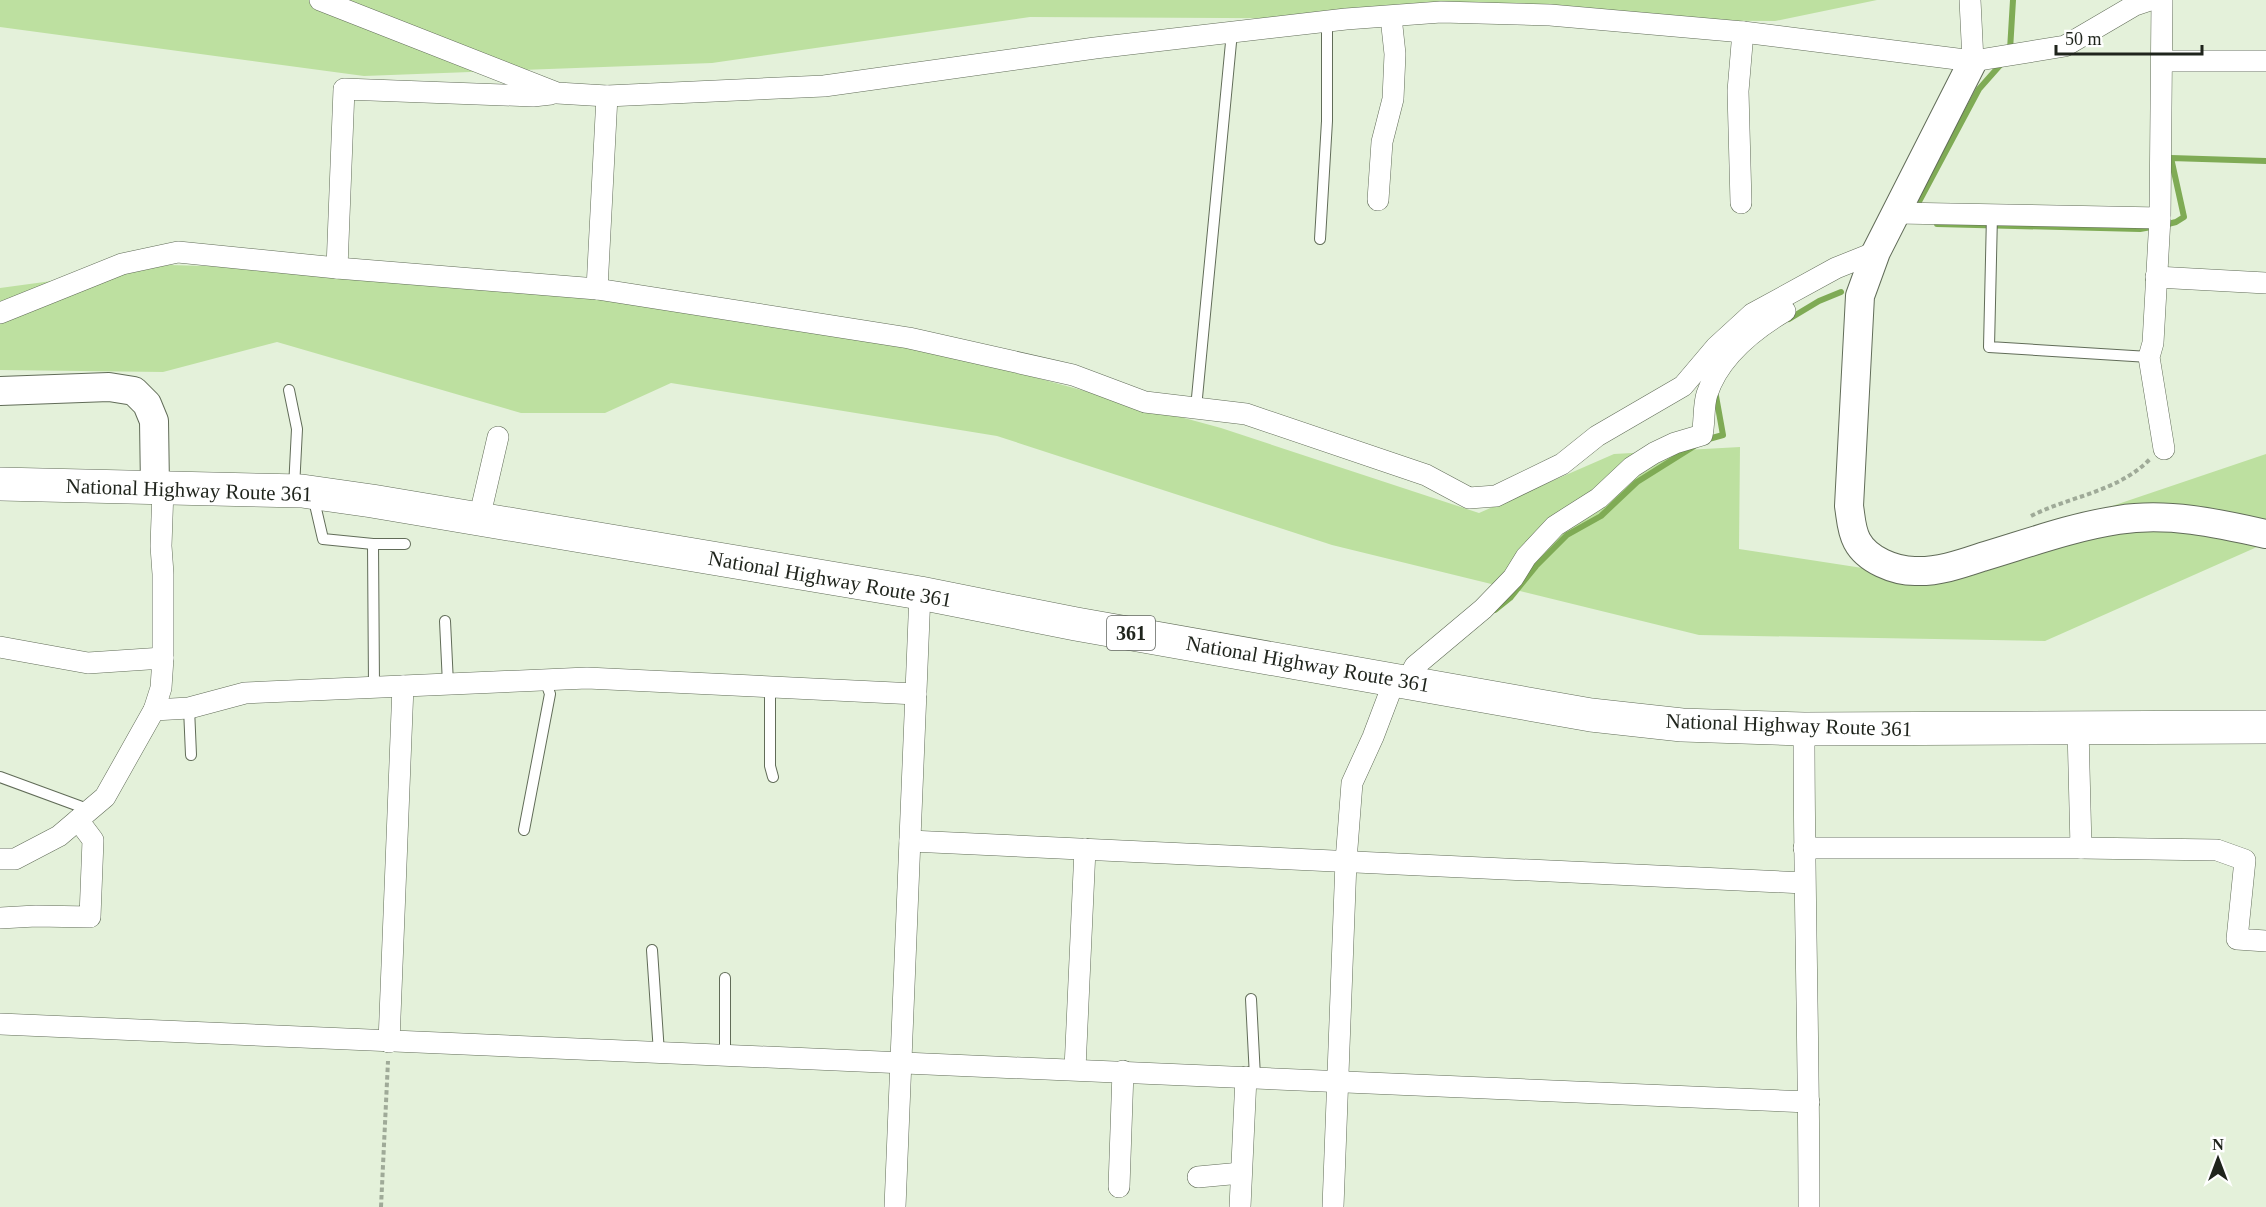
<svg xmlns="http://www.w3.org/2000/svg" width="2266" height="1207" font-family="Georgia,serif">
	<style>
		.green { fill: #bde0a0 }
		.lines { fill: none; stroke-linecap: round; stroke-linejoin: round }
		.stream { stroke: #7fab55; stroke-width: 6 }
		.lane-casing { stroke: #616c58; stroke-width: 12 }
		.street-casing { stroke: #616c58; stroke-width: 22 }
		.secondary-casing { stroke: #616c58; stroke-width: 30 }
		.highway-casing { stroke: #616c58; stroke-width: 34 }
		.path { stroke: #9faa98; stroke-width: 4; stroke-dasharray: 4.5 3; stroke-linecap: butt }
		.lane { stroke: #fff; stroke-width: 10 }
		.street { stroke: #fff; stroke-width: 21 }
		.secondary { stroke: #fff; stroke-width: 28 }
		.highway { stroke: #fff; stroke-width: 33 }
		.labels { text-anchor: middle; stroke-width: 5; stroke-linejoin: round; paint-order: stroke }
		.shield { fill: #fff; stroke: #626660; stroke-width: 1.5 }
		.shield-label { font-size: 20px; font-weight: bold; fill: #1f241c }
		.street-label { font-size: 21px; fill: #1f241c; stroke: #fff }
	</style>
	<rect width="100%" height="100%" fill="#e4f1da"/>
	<g class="green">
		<path d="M0 0H1877L1775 21 1030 17 712 63 364 76 0 27Z"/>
		<path d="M170 265 410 272 794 312 1221 428 1479 513 1614 454 1740 447 1739 549 1908 575 2266 454V543L2045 641 1699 635 1332 545 997 436 671 383 605 413H521L277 342 163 372 0 370V288Z"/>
	</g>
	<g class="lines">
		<g class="stream">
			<path d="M2010 50 2013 0"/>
			<path d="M1915 209 1979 89 2002 63"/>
			<path d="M1937 224 2140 229 2151 227"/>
			<path d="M2164 225 2176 222 2184 217 2171 158 2266 161"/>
			<path d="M1789 319 1819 301 1841 292"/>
			<path d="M1705 440 1723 435 1716 396"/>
			<path d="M1495 610 1510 598 1536 566 1567 535 1601 516 1637 482 1696 445"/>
		</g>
		<g class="lane-casing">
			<g id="lane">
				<path d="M1992 215 1989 347 2149 357"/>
				<path d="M1320 239 1327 121V22"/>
				<path d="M289 390 297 429 294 488"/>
				<path d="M1196 408 1232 32"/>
				<path d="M313 496 323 539 373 544H405"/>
				<path d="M373 544 374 687"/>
				<path d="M445 621 448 684"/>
				<path d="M770 686V766L773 777"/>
				<path d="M189 708 191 755"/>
				<path d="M0 777 90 810"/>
				<path d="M524 830 550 694 545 680"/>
				<path d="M652 950 659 1053"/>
				<path d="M725 978V1055"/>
				<path d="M1251 999 1255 1077"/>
			</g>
		</g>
		<g class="street-casing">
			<g id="street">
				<path d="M320 0 557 93 607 96 824 86 1095 48 1346 19 1441 12 1550 15 1743 32 1973 61 2065 46 2135 5 2150 0"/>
				<path d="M1970 0 1973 61"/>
				<path d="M2162 0 2160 218 2153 343 2149 357 2164 449"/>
				<path d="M2162 61H2266"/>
				<path d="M1378 200 1382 142 1393 99 1395 54 1391 17"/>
				<path d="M1741 203 1738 91 1743 32"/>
				<path d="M1897 213 2160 218"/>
				<path d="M337 268 344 89 533 96 551 94"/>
				<path d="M2156 277 2266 283"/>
				<path d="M597 289 607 96"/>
				<path d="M0 313 122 264 178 252 337 268 597 289 909 338 1073 375 1145 402 1246 414 1426 475 1469 498 1496 496 1562 464 1597 436 1683 386 1716 347 1752 314 1836 268 1876 252"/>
				<path d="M479 519 498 437"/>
				<path d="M0 647 88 663 163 658"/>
				<path d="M1407 681 1415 666 1483 609 1513 578 1526 557 1555 526 1599 498 1632 467 1654 453 1675 443 1702 435C1705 422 1703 406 1707 394 1719 357 1753 330 1785 311"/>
				<path d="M154 710 161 688 163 658V574L161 546 163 489"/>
				<path d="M1804 729C1804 889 1809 1048 1809 1207"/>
				<path d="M910 841 1804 883"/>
				<path d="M1804 848H2081L2078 728"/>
				<path d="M2081 848 2217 850 2245 860 2237 939 2266 941"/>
				<path d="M0 859H15L59 836 105 797 154 710 189 708 245 693 587 678 916 694"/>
				<path d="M0 918 36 916 90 917 93 840 78 820"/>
				<path d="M0 1024 1809 1102"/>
				<path d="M389 1042 403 686"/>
				<path d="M1075 1069 1085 849"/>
				<path d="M1198 1177 1241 1173"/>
				<path d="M1119 1187 1123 1071"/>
				<path d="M895 1207 920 593"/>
				<path d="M1240 1207 1246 1077"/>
				<path d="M1333 1207 1346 861 1352 783 1373 737 1395 679"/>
			</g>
		</g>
		<g class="secondary-casing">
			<g id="secondary">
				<path d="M1973 61 1876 252 1860 296 1849 506C1851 518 1851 530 1857 541 1867 560 1895 571 1915 571 1938 572 1961 564 1982 557 2026 544 2072 527 2118 520 2167 512 2217 523 2266 534"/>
				<path d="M0 391 109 387 134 391 147 404 154 421 155 487"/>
			</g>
		</g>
		<g class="highway-casing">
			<path id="highway" d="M0 484 302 491 372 501 920 593 1076 624 1591 715 1682 725 1804 729 2266 727"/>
		</g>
		<g class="path">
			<path d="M2031 516C2070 496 2118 492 2150 459"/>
			<path d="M381 1207 388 1061"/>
		</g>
		<use href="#lane" class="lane"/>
		<use href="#street" class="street"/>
		<use href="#secondary" class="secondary"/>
		<use href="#highway" class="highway"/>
	</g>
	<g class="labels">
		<rect class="shield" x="1107" y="616" width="48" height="34" rx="4.5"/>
		<g class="shield-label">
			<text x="1131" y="640">361</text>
		</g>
		<g class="street-label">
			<text transform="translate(189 490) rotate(2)" y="7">National Highway Route 361</text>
			<text transform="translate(830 579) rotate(10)" y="7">National Highway Route 361</text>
			<text transform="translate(1308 664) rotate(10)" y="7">National Highway Route 361</text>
			<text transform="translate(1789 725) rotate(2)" y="7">National Highway Route 361</text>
		</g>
	</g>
	<g transform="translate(2218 1159)" stroke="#ffffff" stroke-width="4.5" paint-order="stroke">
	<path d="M0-4.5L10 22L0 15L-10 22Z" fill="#1f241c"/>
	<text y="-9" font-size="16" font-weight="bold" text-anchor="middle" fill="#1f241c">N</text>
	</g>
	<path d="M2056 45v9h146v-9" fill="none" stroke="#1f241c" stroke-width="3"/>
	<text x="2065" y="45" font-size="18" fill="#1f241c" stroke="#ffffff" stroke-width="4.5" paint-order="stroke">50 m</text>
</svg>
